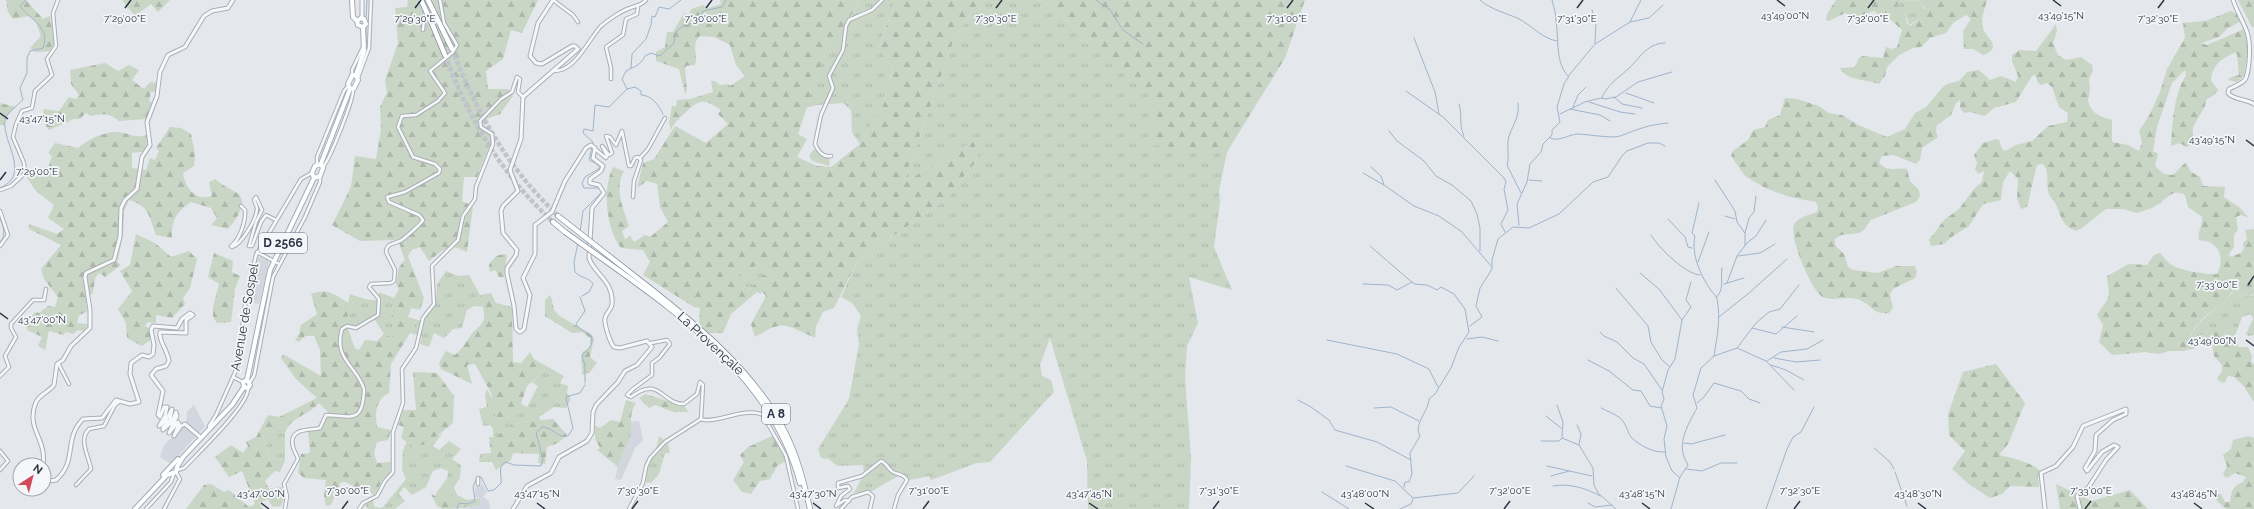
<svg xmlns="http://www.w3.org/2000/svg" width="2254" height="509" font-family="Raleway,sans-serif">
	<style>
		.built { fill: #d2d6de }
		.grass { fill: url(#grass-tufts) }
		.forest { fill: url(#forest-firs); fill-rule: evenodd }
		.garden { fill: #c9d6c5 }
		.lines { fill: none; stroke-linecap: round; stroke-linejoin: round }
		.stream { stroke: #9fb4cc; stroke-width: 1 }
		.motorway-tunnel { stroke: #bfc3cb; stroke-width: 4.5; stroke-dasharray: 4.5 2; stroke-linecap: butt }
		.minor-casing { stroke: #a9aeb7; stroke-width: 4.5 }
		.tertiary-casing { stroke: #a9aeb7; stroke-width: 5 }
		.primary-casing { stroke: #a3abb8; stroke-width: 6 }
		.motorway-casing { stroke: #8b94a3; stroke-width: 6 }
		.minor { stroke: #f7f8fa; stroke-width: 2.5 }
		.tertiary { stroke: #f7f8fa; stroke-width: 3 }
		.primary { stroke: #fff; stroke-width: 4 }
		.motorway { stroke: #fff; stroke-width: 4.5 }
		.motorway-bridge-casing { stroke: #8b94a3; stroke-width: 6; stroke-linecap: butt }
		.motorway-bridge { stroke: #fff; stroke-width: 4.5 }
		.ticks { fill: none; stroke: #2b3445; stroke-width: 1.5 }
		.labels { text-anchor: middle; stroke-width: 3.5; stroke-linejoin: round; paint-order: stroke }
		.shield { fill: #f4f6f9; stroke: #676e7b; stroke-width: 1 }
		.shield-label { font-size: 12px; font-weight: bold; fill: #2b3445 }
		.street-label { font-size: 13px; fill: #2b3445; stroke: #f4f6f9 }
		.ticks-label { font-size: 10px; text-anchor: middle; fill: #2b3445; stroke: #f4f6f9; stroke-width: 3.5; stroke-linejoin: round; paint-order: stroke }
	</style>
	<defs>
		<pattern id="grass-tufts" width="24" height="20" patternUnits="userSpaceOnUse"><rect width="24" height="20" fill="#c9d6c5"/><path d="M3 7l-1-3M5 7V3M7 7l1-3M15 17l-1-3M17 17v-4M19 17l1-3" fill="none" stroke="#adb8ab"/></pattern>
		<pattern id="forest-firs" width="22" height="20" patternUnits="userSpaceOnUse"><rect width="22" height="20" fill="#c9d6c5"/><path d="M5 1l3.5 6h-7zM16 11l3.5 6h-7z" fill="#adb8ab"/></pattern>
	</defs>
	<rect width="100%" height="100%" fill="#e4e7ec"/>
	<g class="built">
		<path d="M258 256 269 261 259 304 249 302Z"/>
		<path d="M194 405 205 426 199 433 186 423 187 412Z"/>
		<path d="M639 421 643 440 635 448 621 480 615 479 620 458 630 436V422Z"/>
		<path d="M187 426 197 435 171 464 160 457 164 445 172 437 178 436 182 428Z"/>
		<path d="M482 484 487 492 483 497 489 501 490 509H464L480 505V498L475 497V487Z"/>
	</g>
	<g class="grass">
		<path d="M858 0H895L879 48 892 69 883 105 860 144 852 132 851 110 843 103 818 105 805 108 826 49 859 4Z"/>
		<path d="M980 0H1039L1058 11 1094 50 1125 70 1155 96 1201 149 1227 152 1219 191 1220 202 1214 247 1232 290 1189 277 1198 323 1187 346 1185 379 1191 458 1189 509H1088L1087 461 1050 338 1040 365 1042 376 1051 380 1054 392 990 462 977 463 931 480 929 476 910 480 902 474 872 491 854 493 864 473 863 465 837 466 829 459 821 458 818 449 849 399 859 344 857 329 861 316 852 303 841 297 858 260 945 200 978 159 974 141 903 183 955 37Z"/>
		<path d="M1898 0 1920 1 1925 11 1921 18 1909 25 1904 11 1897 6Z"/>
		<path d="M761 264 768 268 771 273 770 277 758 282 749 290 738 281V272L750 273V268Z"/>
		<path d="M446 271 458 276 469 275 480 295 482 307 474 306 467 310 462 328 453 329 444 338 434 333 429 347 420 344 422 336 409 333 418 320 424 321 436 302 437 284Z"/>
		<path d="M2235 291 2241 292 2246 296H2252L2254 293V335L2248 336 2246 334 2253 319 2251 314 2242 317 2234 339 2233 336 2216 331 2192 338V333L2199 323Z"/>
		<path d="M379 292 394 298 400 311 391 316 394 326 392 339 384 334 375 320 348 329 355 349 339 341 355 296 370 300H380Z"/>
		<path d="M548 367 564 376 560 383 568 386 567 393 571 399 566 408 554 407 539 417 541 421 520 422 494 437 493 429 490 425 483 426 479 409 487 407 485 396 487 389 494 403 496 418 505 419 521 404 527 407 538 386 532 382Z"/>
		<path d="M269 431 285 433V460L270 458 263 434Z"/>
		<path d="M443 432 433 446 439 450 449 441 461 449 452 459 461 465 460 478 454 487 457 495 467 500 480 498V505L466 508 464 502 454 498 445 488 437 497 435 495 447 478 448 471 441 468 433 471 426 487 412 495 404 487 399 494 405 501 395 509H368L365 505 373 500 374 507 382 508 406 479 402 470 403 450 407 441 414 447 427 444Z"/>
		<path d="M659 436 668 443 670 453H665L659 474 651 483 642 481 646 461 656 449Z"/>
	</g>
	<g class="forest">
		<path d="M6 0H26L43 19 50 16 54 43 50 51 36 52 30 48 41 36 36 22 29 16 13 19 8 12Z"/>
		<path d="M122 0H170L158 12 151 4 135 16Z"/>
		<path d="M408 0H538L522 33 511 30 503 59 486 71 488 89H508L513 96 500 114 483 120 484 126 495 133 477 177H464L462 201 473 206 467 252C448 242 445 249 429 261L420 247 412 250 408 256 424 298 420 310 411 308 408 317 418 320 391 364 389 393C375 400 375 413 377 427L391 430 388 440 377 442 374 453 377 463 391 462 390 472 382 481 374 496 365 486 357 488 346 482H341L331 505 326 506 324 496 326 480 304 478 298 473 301 454 310 453 308 430 322 427 328 412 319 403C309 415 290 417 285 433L269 431 263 435 270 458 285 460 280 472 275 471 265 481 269 489 282 487 285 496 281 506 273 507 268 499 259 503 263 509H186L204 485 211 484 224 492 229 490 249 507 255 504 242 471 229 477 215 457 231 445 243 453 248 446 246 442 256 437 268 415 279 417 317 398 296 379 281 358 283 354 321 376 320 350 314 336H305L299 342 295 340 299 334 301 325 317 314 311 294C328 288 334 294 348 303L350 294 355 296 339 341 359 350 365 340 377 341 384 334 392 338 394 326 391 316 400 311 394 298 399 289 396 284 399 267 405 260 398 240 360 241 332 225 351 187 355 156 376 159 381 129 380 107 387 92 385 80 398 43 395 8 407 7Z"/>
		<path d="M720 0H858L859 4 826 49 798 134 807 139 797 157 817 166 831 167 860 144 883 105 892 69 879 49 895 0H980L955 37 903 183 974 141 978 159 945 200 858 260 834 308 823 312 816 326 815 338C785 324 784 319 755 337L751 324 766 296 762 292 760 294 757 292 731 314 723 333H707L699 326 700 308 694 307 643 275 650 262 643 250 621 248C606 230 602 188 613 167L624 171C614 188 623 208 629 226L622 231 625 239 630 236 634 242 645 235 650 237 668 222 660 207 657 184 647 181 637 188 643 163 654 159 675 126 706 143 728 124 718 114 721 110C706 100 701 98 687 111 681 117 675 121 671 130L669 123 672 106H676L677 100 690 99 713 92 711 81H715L720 85 728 84 730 86 745 76 736 65 730 45 714 37 700 36C690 46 699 54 695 65L686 66 685 69 687 90 685 94 679 69 656 61V52L665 47 667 32H673L684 13 689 15 691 9 704 5 706 9 721 4ZM761 264 768 268 771 273 770 277 763 275 749 290 739 281V272L750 273V268Z"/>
		<path d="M1039 0H1305L1285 58 1227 152 1151 145 1155 96 1094 50 1058 11Z"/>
		<path d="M1836 0H1899L1897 6 1904 11 1907 23 1910 26 1921 18 1925 8 1920 1 1904 0H1987C1985 9 1980 18 1983 28 1984 36 2005 48 1983 55L1973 49H1964L1963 31 1971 19 1966 15 1953 23 1946 33 1930 38 1921 47 1913 48 1899 55 1887 67 1885 76 1879 84C1869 80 1844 80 1840 68L1855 67 1859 58 1862 56 1883 58 1886 47 1892 49 1897 47 1902 30 1891 20H1885L1874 11 1856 18 1845 13 1829 21 1826 20 1827 14Z"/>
		<path d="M2238 0H2254V27H2252Z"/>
		<path d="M2231 11 2237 14 2240 22 2228 28 2219 37 2201 43 2207 45 2244 29 2249 45 2244 76 2237 82 2228 80 2229 78 2239 75 2237 54 2234 53C2221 59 2212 65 2211 80L2218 90 2214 95 2206 100 2205 106 2193 127 2192 143 2187 147 2179 143 2171 146C2173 121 2173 97 2186 75L2185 70 2172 83 2157 127 2153 151 2158 154 2155 166 2164 174 2173 175 2186 162 2190 171 2200 177 2203 186 2225 187 2224 197 2239 207 2249 218 2241 215 2236 217 2238 230 2234 234V247L2229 254 2230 257 2241 253 2244 248 2243 243 2247 239 2245 230 2254 229V293L2249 297 2238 291 2232 292C2220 309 2198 316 2191 336L2192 338H2195L2216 330 2222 331 2225 335 2231 334 2239 347H2248L2252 356 2251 362 2254 364V402L2243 385 2234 377 2228 376 2225 382 2222 383 2217 379 2222 371V365L2214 356 2212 345 2206 342 2193 349 2182 351H2169L2159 354 2146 352 2112 355 2099 342 2103 325 2097 315 2107 300 2109 294 2107 276 2129 264 2147 265 2154 255 2160 253C2163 256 2166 260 2169 263 2176 270 2207 275 2217 274 2223 264 2222 249 2211 243 2209 241 2202 241 2199 240 2197 232 2203 226 2202 217L2188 207 2185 195C2172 188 2167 199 2157 205 2151 209 2143 211 2136 213L2124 209H2106L2082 228 2076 231C2061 225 2062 217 2056 205 2054 200 2049 197 2048 191 2046 181 2050 172 2043 164L2037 165 2027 207 2021 209 2017 198 2018 179 2010 171 2003 182 2001 200 1983 204 1969 226 1953 236 1944 244 1931 246 1929 240 1944 220 1959 209 1973 190 1982 182 1984 171 1978 174 1975 169 1977 163 1974 155 1983 143 1996 139 1999 140 2002 149 2005 151 2016 145 2032 141 2048 126 2067 122 2068 113 2059 107 2052 87 2047 83 2041 85 2038 83 2035 75 2032 76 2016 102 1994 108 1985 116 1970 112 1964 113 1960 108V100L1956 103 1951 115 1937 125 1936 131 1938 137 1922 148 1920 160 1916 164 1894 155 1882 156 1879 162C1887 173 1895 167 1907 169L1910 181 1919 190 1920 196 1916 202 1871 220 1864 230 1859 233 1841 235 1835 239V245L1844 254 1848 267 1853 270 1878 273 1896 266H1915L1917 272 1915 278 1893 289 1890 294 1893 308 1889 313C1873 315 1873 306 1860 300 1848 295 1834 302 1823 297 1811 291 1789 237 1794 225 1797 217 1810 215 1817 212L1818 207 1816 202 1790 197 1765 188 1745 176 1731 156 1733 151 1748 140 1753 130 1765 127 1768 120 1780 115 1785 98 1797 99 1819 106 1829 113 1842 115 1858 125 1887 137 1905 129 1915 113 1926 107 1942 88 1947 84 1959 81 1967 72 1979 70 1990 80 2001 76 2016 82 2018 76 2012 61V55L2020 50 2036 51 2056 24 2057 31 2053 43 2058 55 2066 60 2081 57 2092 65 2093 71 2089 79 2090 89 2088 101C2092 115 2100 116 2112 120V142L2128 145 2139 151 2142 142 2139 131 2150 114 2160 92 2167 69 2185 38 2183 23 2205 21Z"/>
		<path d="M105 63 118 71 129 65 139 70 132 80 144 89 150 82 157 83 156 92H151L149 101 153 103 146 119 119 121C110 113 102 113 91 116L86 113 80 119H74L49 130 41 119 44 109 59 111 69 97 76 99 79 95 71 84 70 70Z"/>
		<path d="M0 103 16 107 5 118 4 125H0Z"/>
		<path d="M170 127 181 128 191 134 195 154 194 166 183 173C185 187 195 202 212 196L209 182 215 179C222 185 229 188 237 193 250 202 235 221 228 229L211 225 217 218 211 208 191 202C176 212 171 221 172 238L156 235C149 217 150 206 129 200L124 211 123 236 117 262 121 265 105 277 99 273 95 278 93 293 86 297 87 312 79 315 77 323 88 324 84 331 78 330 73 334 66 332 63 335 49 331 45 350 38 346 42 337 27 330 26 323 35 312 39 313 48 306 55 307 58 297 44 279 41 269 61 245 29 229V224L57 234 64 229 48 218 54 205 36 191 26 176 45 177 49 173V165L52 156 48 153 55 143 78 148C87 140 102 132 116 132 128 132 133 139 147 135V147L142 152 132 153V168L146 170 150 158 155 160 159 151 156 148Z"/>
		<path d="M136 234 155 243 171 257 189 251 197 259 190 288 183 298 185 304 172 318 156 315V323L148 322 145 326 149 328 152 339 142 346 127 338 126 323 118 309 132 291 120 271 130 265Z"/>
		<path d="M214 253 233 261 232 272 240 276 235 289 231 322 217 323 213 317V307L219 284 208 277Z"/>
		<path d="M504 254 507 255 504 277H499L495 270 490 272 489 264 496 256Z"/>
		<path d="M491 293 496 303 512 307 513 362 521 363 530 352 534 359 548 367 527 386 521 404 505 419 496 418 491 393 475 364 467 365 472 384 441 369 439 363 446 351 455 355C463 348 466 342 471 335 477 327 485 325 484 314 484 307 480 302 480 295Z"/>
		<path d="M550 295C553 301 552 306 555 311 558 318 587 329 594 338L590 357 597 363 590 372 582 375C583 367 580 361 582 352L590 348V338L582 332 572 333 545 316V300Z"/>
		<path d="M1996 364 2025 403 2008 444 1999 455C2009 457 2034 463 2040 471L2038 476 2039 487 2010 486 2002 494 1990 498 1970 485 1952 469 1965 451 1949 435 1948 414 1963 372Z"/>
		<path d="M413 372 437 373 454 396 453 423 427 444 414 447 401 438 404 427 398 425 403 410H416Z"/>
		<path d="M645 394 684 406 689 412H674L655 405 649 408 639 398Z"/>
		<path d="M626 400 636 403C628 414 633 424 630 437 627 448 620 456 618 467L597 450 600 448 595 439V426L600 428 611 420 620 422Z"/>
		<path d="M553 419 567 435 558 443 547 447 545 464 538 463 539 454 513 453 511 460 496 470 492 462H479L480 454 491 453 489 437H494L520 422Z"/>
		<path d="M774 435 786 461 777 466 770 479 760 481 751 494 742 492 733 480 744 462 740 455 748 447Z"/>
		<path d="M2249 436 2254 438V509H2226L2216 500 2218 494H2221L2225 502H2230C2232 491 2231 487 2243 482L2246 477 2235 473 2227 478 2225 477 2223 474 2227 466 2223 455 2231 449 2233 440Z"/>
		<path d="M2056 484 2092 501 2130 490 2148 509H2060Z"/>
		<path d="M445 487 454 498 464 502 466 508 443 509 437 506 431 494 437 497Z"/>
	</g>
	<path class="garden" d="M814 149 824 158 830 159 829 166 812 161 809 156Z"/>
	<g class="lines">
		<g class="stream">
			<path d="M1096 0 1110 10 1123 30 1143 44"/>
			<path d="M1480 0C1491 10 1507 13 1519 19 1531 25 1543 39 1557 41"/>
			<path d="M1552 0C1554 7 1556 15 1556 21 1559 38 1555 63 1568 76"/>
			<path d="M1592 10 1596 23 1595 43"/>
			<path d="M366 18 367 0"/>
			<path d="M1630 22 1641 0"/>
			<path d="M366 28V51"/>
			<path d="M1414 38 1435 92 1439 114"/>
			<path d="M631 68 632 54 646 39 651 25 652 16 655 17 659 7 669 9 681 0"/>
			<path d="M627 89 622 79 626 71C635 66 640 66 645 56L651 53 660 56 674 43 675 33 685 24C695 25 700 20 703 11L722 7 726 0"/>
			<path d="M1406 91 1443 117 1504 178 1506 182 1504 189 1508 210 1501 224 1505 232"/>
			<path d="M1626 93 1654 103"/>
			<path d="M1614 97 1622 104 1642 108"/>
			<path d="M1602 98C1607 85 1618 78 1627 70 1639 60 1646 43 1665 43"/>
			<path d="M1589 102 1620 112 1635 114"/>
			<path d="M1518 103C1520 116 1513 125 1509 136 1506 146 1510 155 1507 165L1521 193"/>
			<path d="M1459 104C1463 116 1458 123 1464 136"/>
			<path d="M1573 107 1578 95 1586 87"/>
			<path d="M1570 109 1600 115 1610 121"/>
			<path d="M1560 114 1585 102 1601 98 1605 99 1616 97 1638 82 1672 72"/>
			<path d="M1389 131 1397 141 1424 161 1436 176 1452 185 1471 201 1477 214 1480 228V251"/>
			<path d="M1550 138C1560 142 1567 135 1577 134 1587 134 1613 139 1620 136 1639 129 1647 125 1668 123"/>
			<path d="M593 144V142L583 133 584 129 593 131 595 105 609 107 627 89 635 87 641 91V95C651 95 659 105 663 114"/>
			<path d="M592 147 589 160 597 164 600 168 585 177 582 183 584 188H599"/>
			<path d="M1371 167 1381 176 1384 185"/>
			<path d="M1363 173 1384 185 1414 206 1439 216 1462 232 1491 266"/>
			<path d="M1529 180 1542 181"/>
			<path d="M1715 180 1735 211 1737 222 1745 233"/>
			<path d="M0 188C32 175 2 142 5 121 6 112 17 106 23 100L20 88 27 73V58L30 51 43 48C51 27 30 20 20 6L26 0"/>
			<path d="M1699 203 1692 233 1695 236C1691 254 1700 274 1710 289 1712 293 1716 294 1717 299 1721 319 1717 336 1714 356"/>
			<path d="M1725 216 1735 219"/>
			<path d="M0 218C3 226 7 235 0 242"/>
			<path d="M1668 219 1685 237 1688 247 1692 248"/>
			<path d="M1519 225 1517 204 1527 182 1530 164 1541 152 1543 144 1552 135V130L1560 122 1557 107 1564 84 1570 74 1595 44 1630 22 1649 18 1663 5"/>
			<path d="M580 232 583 211 602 192"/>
			<path d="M1651 235C1659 248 1685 274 1700 275"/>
			<path d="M578 243 574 262 575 272C580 278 589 277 593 284L589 292 582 296"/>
			<path d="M1745 245V233L1749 218 1754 212 1756 196"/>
			<path d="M1370 246 1414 284 1427 285 1437 290 1441 287 1454 294 1465 309 1469 332 1459 347 1451 368 1435 394 1429 399C1429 411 1413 424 1420 436L1410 453 1412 474 1409 482H1405L1404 487"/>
			<path d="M1738 256 1760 253 1775 244"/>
			<path d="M1698 262 1709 232"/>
			<path d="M1640 273 1659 289 1682 320"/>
			<path d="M1727 283 1737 256 1747 243 1756 236 1766 220"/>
			<path d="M1363 284 1388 285 1397 290 1412 282"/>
			<path d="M1724 284 1744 278"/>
			<path d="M1616 288 1648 326 1651 342 1662 360 1669 366"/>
			<path d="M580 297 585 311 576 324 579 328 591 335C595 347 587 348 582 356L585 365V383"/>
			<path d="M1717 297C1725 287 1720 279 1722 268"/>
			<path d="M1719 317 1749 293 1787 259"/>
			<path d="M1470 326 1482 317 1476 306 1480 288 1492 269V260L1498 239 1513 227 1529 228 1559 214 1593 182 1608 177 1622 156 1627 151 1648 143H1659L1665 146"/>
			<path d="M1782 327 1814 332"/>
			<path d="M1752 328 1776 334 1797 316"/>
			<path d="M1600 332 1604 336 1617 342 1633 358 1644 364 1662 390"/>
			<path d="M1467 339 1482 337 1498 341"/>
			<path d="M1327 340 1397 354 1429 369 1438 387"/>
			<path d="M1737 348 1766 361 1794 390"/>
			<path d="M1774 358 1796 362 1820 360"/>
			<path d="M1588 360 1609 371 1633 390 1641 391 1650 406 1661 408"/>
			<path d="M1767 361 1781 352 1807 349 1823 340"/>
			<path d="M1771 365 1786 370 1804 380"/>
			<path d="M1298 400 1311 407 1329 420 1335 430 1377 442 1411 460"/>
			<path d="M1697 403 1704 397 1714 383 1741 391 1749 399 1760 403"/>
			<path d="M1557 405 1563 422 1562 437"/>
			<path d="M1374 408 1391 407 1419 421"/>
			<path d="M1601 408C1607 411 1615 414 1620 418 1626 423 1627 431 1631 437 1639 445 1653 453 1665 452"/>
			<path d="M1546 416 1561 428"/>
			<path d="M1577 425 1581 434 1579 445"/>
			<path d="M1562 438 1579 445 1593 468 1594 485 1598 493 1616 509"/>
			<path d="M1541 441H1559L1562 438"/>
			<path d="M1684 443 1691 444 1725 435"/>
			<path d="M1874 448 1890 462 1894 469"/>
			<path d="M1346 466 1395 481 1413 498 1458 493 1474 476"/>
			<path d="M1547 466 1592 476"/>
			<path d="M1686 469 1702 471 1721 463H1737"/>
			<path d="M1895 472 1907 506"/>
			<path d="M1551 476 1569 471"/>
			<path d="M1679 477 1672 471 1666 457 1664 439 1667 426 1661 406 1664 399 1662 392 1668 370 1675 359 1682 320 1691 307 1686 300 1691 282"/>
			<path d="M1553 486C1569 483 1586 488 1600 496"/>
			<path d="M1322 492 1349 509"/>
			<path d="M1588 503 1595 507 1612 505"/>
			<path d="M457 509 459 503 468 504 475 501 473 487 477 477H481L488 491 494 490 501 483C502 475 497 466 506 462L514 465 541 466 543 459 536 433 542 427C553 427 558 439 568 436L573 428 566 398 569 396 580 393 585 385"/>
			<path d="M1400 509 1411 504 1413 499"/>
			<path d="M1671 509 1680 477 1688 465C1687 462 1685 460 1684 457 1678 440 1690 421 1697 408L1693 395 1701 368 1714 356 1737 348 1756 323 1769 312 1780 309 1799 285"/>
			<path d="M1766 509 1787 449 1793 437 1801 432 1814 407"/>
		</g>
		<g class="motorway-tunnel">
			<path d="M452 49C479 117 506 165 558 216"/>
			<path d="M445 55C469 120 502 175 553 222"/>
		</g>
		<g class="minor-casing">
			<g id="minor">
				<path d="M553 0 573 15 578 22"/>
				<path d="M423 30 425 10"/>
				<path d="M552 71C575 73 588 40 601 26 608 20 621 11 630 8 637 5 641 6 646 0"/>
				<path d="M352 75V70L364 45"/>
				<path d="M358 78 369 48 371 0"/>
				<path d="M611 79V68L606 47 623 35 626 19 637 14 638 7"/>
				<path d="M595 149 606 158 607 156 602 146 609 155 612 153 606 136 610 137 616 145 622 131 629 166H631L635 158 638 157 641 160 634 181 633 197"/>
				<path d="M831 156C823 158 818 151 815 144L821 115 833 88 829 76 843 50 846 26 849 20 872 10 882 0"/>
				<path d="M640 158 648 149 665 118"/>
				<path d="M317 164V157L344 91 348 86"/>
				<path d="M323 167C329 161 355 97 353 89"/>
				<path d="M0 190 11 186 25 173 24 163 13 137 16 124 22 111 32 108 35 91 52 75 47 59 56 46 53 13 58 0"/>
				<path d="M241 206 245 210C246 220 240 240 231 246L232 247C242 244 256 220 257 209 257 206 255 203 254 200L256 197 262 210 256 222 249 246H252L261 222 266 215 276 220"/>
				<path d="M0 211 8 235 0 246"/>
				<path d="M257 252 279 264"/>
				<path d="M651 343 667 340 670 344 659 358 652 363V375L633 389 627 395 631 397C660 375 661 404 684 404L697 394 700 382 703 385 701 419"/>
				<path d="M58 363 69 384"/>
				<path d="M0 376 9 367 5 356 16 337 11 328V324L33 300H44L46 289"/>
				<path d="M233 377 243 382"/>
				<path d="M250 382 254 376 273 277 305 217 320 182V176"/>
				<path d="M701 419C713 425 746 406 763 415L786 456 798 509"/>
				<path d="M209 426 216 415 237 368 246 298 256 255 301 179 312 173"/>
				<path d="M0 451 8 461 0 470"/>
				<path d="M177 470 184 468C197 454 250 404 248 388"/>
				<path d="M478 484V478"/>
				<path d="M76 485 91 469C89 457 78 439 89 429L104 426 115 405 120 401"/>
				<path d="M849 501 845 500 836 506 841 496 850 489 848 486 838 488V483L862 476 881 461C887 463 888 469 893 472 899 475 904 474 907 480L898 495 894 509"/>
				<path d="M146 509 171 482 174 473"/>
				<path d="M164 509 180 479 176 472"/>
				<path d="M285 509 287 496 284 484 298 459C297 455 294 451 293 447 288 427 310 431 320 428L326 415C352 416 363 424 364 389 357 366 333 359 342 329L347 326 356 328 378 315 379 299 369 287 371 284 391 283 394 281 395 270 386 252C387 243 393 244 400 241 403 240 422 223 423 220L419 215 389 202 387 197 405 192 439 173 440 169 435 164 413 157 398 127 402 116 416 115 438 101 445 93 430 71 453 52 457 45 444 23 440 0"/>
				<path d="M359 509 363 503 377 496 385 481 393 472V432L403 403 402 369 416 348 423 318 434 304 432 266 458 240 463 216 475 199 476 187 493 144 492 134 481 127 480 121 501 99 512 92 517 77 520 79 518 92 523 97"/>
				<path d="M629 509 643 483 646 467 650 458 665 442 701 419"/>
				<path d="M841 509 852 497 868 492 873 496 870 509"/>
			</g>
		</g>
		<g class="tertiary-casing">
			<g id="tertiary">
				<path d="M2233 0C2243 28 2252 28 2249 62 2247 81 2247 81 2229 89L2228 93C2233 100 2247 99 2254 104"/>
				<path d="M362 18V0"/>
				<path d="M43 465C47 438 25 429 36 402 40 394 49 392 54 385L57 364 63 360 71 346 90 328V310L85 277 86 273 114 260 120 237 121 208 125 200 137 189 142 157 150 145 147 122 157 96 160 72 168 55 185 47 204 16 212 11 228 8 233 0"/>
				<path d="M44 478 49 481 56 480C78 461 63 439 83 419L102 418 116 400 130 404 139 402 130 374 131 363 142 355 149 357 153 354 154 345 151 330 153 326 177 328 182 319 190 313 193 315 186 320V333L160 332C158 340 168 351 169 361L166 366 156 369 151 375 163 391 158 415 160 417 164 407H167L165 416 159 426 166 420 172 409 170 420 163 427V430L172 422 176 412 177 416 169 433 178 422 179 424 174 436 181 426 185 424 199 436"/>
				<path d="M513 509 527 486 551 473 559 457 587 441 592 433 593 412 596 405 618 382 625 371 637 365 652 347 647 341 620 348 614 347C610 343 604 324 605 318 606 313 612 309 612 304 614 281 594 274 589 258L592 208 604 193 599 185 590 183V179L601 171 603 166 593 158 595 148 591 145 586 148 565 181 552 212 535 225V254L523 278 530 295 524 329 520 332 516 329 514 306 507 274V268L516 255 517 250 503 233 501 211 503 206 518 191 510 170 521 139 523 97 578 49 575 46H572L542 64 536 63 530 56 538 23 553 0"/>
				<path d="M2045 509 2041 473 2056 466 2073 447 2083 426 2126 409V414L2113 420 2096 435 2095 451 2085 468 2087 471 2102 452 2114 445 2118 447 2106 460 2088 488 2077 496 2080 509"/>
			</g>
		</g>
		<g class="primary-casing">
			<g id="primary">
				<path d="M352 0 353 17 357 21 358 25 363 27"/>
				<path d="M357 21 361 18 364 19 366 24 363 27"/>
				<path d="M350 89 348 84 352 76 356 75"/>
				<path d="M314 178 312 173 315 166 321 164"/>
				<path d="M247 380 270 270 314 178 320 176 323 168 321 164 322 161 350 89 354 88 358 80 356 75 364 51 363 27"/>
				<path d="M244 387 248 388 250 385 247 380"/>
				<path d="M244 387 243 382 247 380"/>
				<path d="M163 475 178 459"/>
				<path d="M135 509 167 475 176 472 177 467 183 457 232 405 244 387"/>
			</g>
		</g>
		<g class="motorway-casing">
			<g id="motorway">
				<path d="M428 0 452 49"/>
				<path d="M433 26 445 55"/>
				<path d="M558 216 567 223"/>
				<path d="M553 222 565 232"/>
				<path d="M609 256C671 305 751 361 786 434 798 458 804 483 810 509"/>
				<path d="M607 262C687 319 774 383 800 483"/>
			</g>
		</g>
		<use href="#minor" class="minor"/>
		<use href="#tertiary" class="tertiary"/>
		<use href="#primary" class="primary"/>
		<use href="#motorway" class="motorway"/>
		<g class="motorway-bridge-casing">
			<g id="motorway-bridge">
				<path d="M421 0 433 26"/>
				<path d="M567 223 609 256"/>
				<path d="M565 232 607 262"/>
			</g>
		</g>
		<use href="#motorway-bridge" class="motorway-bridge"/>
	</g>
	<path class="ticks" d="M1777 0 1785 6M2053 0 2061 6M125 8 131 0M415 8 421 0M706 8 712 0M996 8 1002 0M1287 8 1293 0M1577 8 1583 0M1868 8 1874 0M2158 8 2164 0M0 113 8 119M2246 140 2254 146M0 180 6 172M2248 285 2254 276M0 313 8 319M2246 340 2254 346M261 503 269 509M537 503 545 509M813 503 821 509M1089 503 1098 509M1365 503 1374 509M1642 503 1650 509M1918 503 1926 509M2194 503 2202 509M342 509 348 501M632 509 638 501M923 509 929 501M1213 509 1219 501M1504 509 1510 501M1794 509 1800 501M2085 509 2091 501"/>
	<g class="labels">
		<g class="shield">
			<rect x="259" y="233" width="48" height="20" rx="3"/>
			<rect x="762" y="404" width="28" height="20" rx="3"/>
		</g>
		<g class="shield-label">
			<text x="283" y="247">D 2566</text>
			<text x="776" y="418">A 8</text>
		</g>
		<g class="street-label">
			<text transform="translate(244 317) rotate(-80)" y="5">Avenue de Sospel</text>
			<text transform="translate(711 343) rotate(43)" y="5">La Provençale</text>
		</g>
	</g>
	<g class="ticks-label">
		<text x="1785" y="19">43°49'00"N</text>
		<text x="2061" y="19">43°49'15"N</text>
		<text x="125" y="22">7°29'00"E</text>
		<text x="415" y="22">7°29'30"E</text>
		<text x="706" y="22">7°30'00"E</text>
		<text x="996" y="22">7°30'30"E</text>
		<text x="1287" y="22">7°31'00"E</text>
		<text x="1577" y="22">7°31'30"E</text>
		<text x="1868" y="22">7°32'00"E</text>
		<text x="2158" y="22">7°32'30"E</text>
		<text x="42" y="122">43°47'15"N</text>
		<text x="2212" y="143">43°49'15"N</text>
		<text x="37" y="175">7°29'00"E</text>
		<text x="2217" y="288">7°33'00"E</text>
		<text x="42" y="323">43°47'00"N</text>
		<text x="2212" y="344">43°49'00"N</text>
		<text x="348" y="494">7°30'00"E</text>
		<text x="638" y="494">7°30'30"E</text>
		<text x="929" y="494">7°31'00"E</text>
		<text x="1219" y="494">7°31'30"E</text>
		<text x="1510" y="494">7°32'00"E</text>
		<text x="1800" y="494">7°32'30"E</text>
		<text x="2091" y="494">7°33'00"E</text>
		<text x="261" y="497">43°47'00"N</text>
		<text x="537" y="497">43°47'15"N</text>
		<text x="813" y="497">43°47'30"N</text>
		<text x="1089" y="497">43°47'45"N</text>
		<text x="1365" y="497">43°48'00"N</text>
		<text x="1642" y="497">43°48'15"N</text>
		<text x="1918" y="497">43°48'30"N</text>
		<text x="2194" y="497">43°48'45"N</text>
	</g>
	<g transform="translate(32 477) rotate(36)"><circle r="19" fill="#f4f6f9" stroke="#a4a8b1"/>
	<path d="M0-3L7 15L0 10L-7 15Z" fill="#d1495b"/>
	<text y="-6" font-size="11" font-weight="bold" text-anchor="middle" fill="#2b3445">N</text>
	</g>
</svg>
